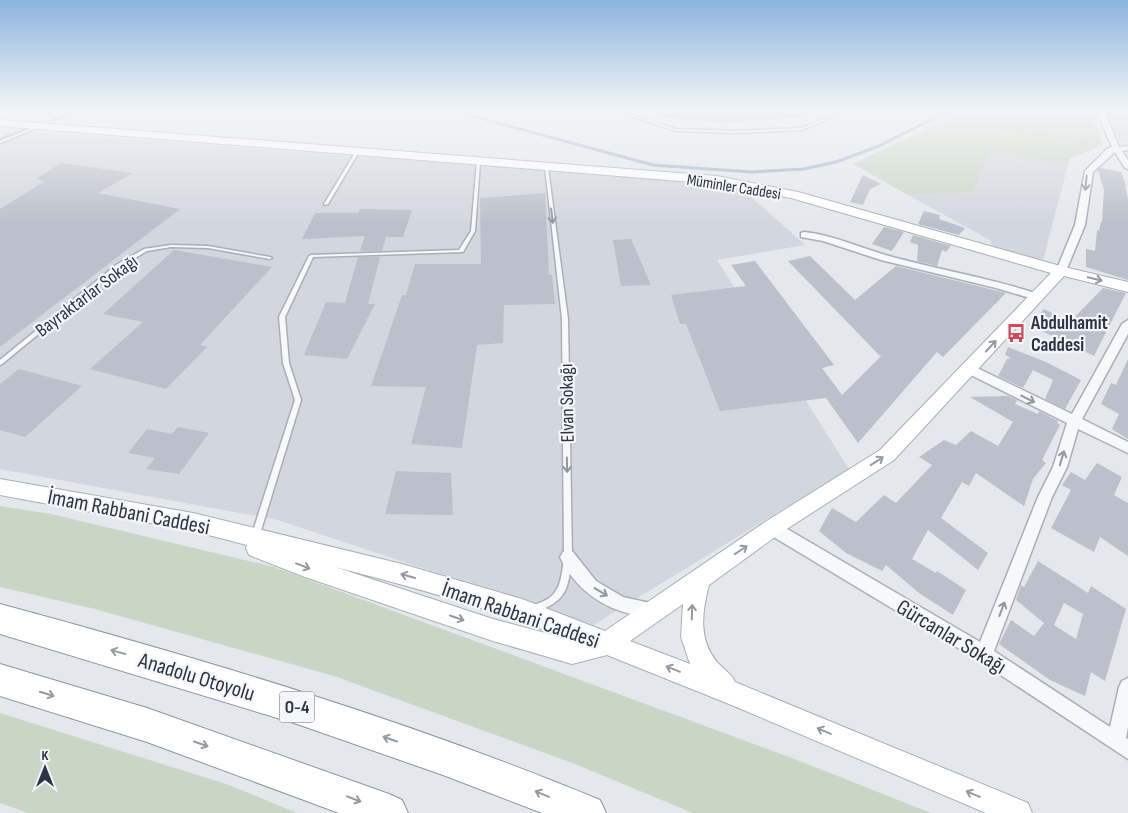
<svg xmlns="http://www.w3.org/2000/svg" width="1128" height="813" font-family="'Sofia Sans Condensed',sans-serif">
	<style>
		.built { fill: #d2d6de }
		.green { fill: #c9d6c5 }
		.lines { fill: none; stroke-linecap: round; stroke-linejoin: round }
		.stream { stroke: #9fb4cc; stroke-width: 3 }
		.taxiway { fill: #b0b6c1; fill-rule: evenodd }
		.building { fill: #bbc0ca; fill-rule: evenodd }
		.lane-casing { stroke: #a9aeb7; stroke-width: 3 }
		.street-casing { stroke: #a9aeb7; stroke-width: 3 }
		.secondary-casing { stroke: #a9aeb7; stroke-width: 2 }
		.highway-casing { stroke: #8b94a3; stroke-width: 2 }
		.path { stroke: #c2c5cb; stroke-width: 2; stroke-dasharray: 2.5 2.5; stroke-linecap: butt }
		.lane { fill: #f7f8fa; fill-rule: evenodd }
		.street { fill: #f7f8fa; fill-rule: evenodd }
		.secondary { fill: #fff; fill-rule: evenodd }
		.highway { fill: #fff; fill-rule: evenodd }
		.oneway { stroke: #9196a0 }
		.oneway2 { stroke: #959aa2 }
		.labels { text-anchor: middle; stroke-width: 4.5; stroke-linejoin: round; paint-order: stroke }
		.far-street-label { font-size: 16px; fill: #2b3445; stroke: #f4f6f9 }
		.shield { fill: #f4f6f9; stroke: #676e7b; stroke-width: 1 }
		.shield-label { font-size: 18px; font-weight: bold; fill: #2b3445 }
		.street-label { font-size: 19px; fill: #2b3445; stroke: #f4f6f9 }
		.poi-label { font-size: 19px; font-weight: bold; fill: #2b3445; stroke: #f4f6f9; text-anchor: start }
		.near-street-label { font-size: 22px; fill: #2b3445; stroke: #f4f6f9 }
	</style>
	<rect width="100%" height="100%" fill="#e4e7ec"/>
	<g class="built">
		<path d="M1107 110H1128V143L1119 142Z"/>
		<path d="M23 131 738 185 805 245 717 260 849 469 593 625 278 520 0 469V140Z"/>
		<path d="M990 151 1068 165 1043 260 992 248 990 240 908 195 972 192Z"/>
	</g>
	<g class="green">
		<path d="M959 110H1090L1103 145 1070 158 1068 165 990 152 973 192 908 195 853 164 945 120Z"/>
		<path d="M0 506 51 514 274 567 797 760 931 813H693L575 764 334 676 95 609 0 587Z"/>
		<path d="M0 713 229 785 297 813H28L0 803Z"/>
	</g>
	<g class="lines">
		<g class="stream">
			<path d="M450 110 653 165 751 172 804 169 836 162 879 146 950 110"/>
			<path d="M53 120 82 110"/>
			<path d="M0 139 34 127"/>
		</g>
		<path class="taxiway" d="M653 110H810L806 115 797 118 724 122 666 118 657 115Z"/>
	</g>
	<g class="building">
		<path d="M61 163 133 173 98 193 180 209 0 347V209L45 181 36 179Z"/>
		<path d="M1100 168 1121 172 1126 186H1125L1128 199V280L1086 267V249L1095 251 1097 230 1099 231 1101 222H1102L1104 190 1098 170Z"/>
		<path d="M863 175 881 184 870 189 863 205 850 202Z"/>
		<path d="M545 193 549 275H552L555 304 504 305 503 343 477 345 462 448 411 444 426 387 371 386 402 295H406L415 264H481L480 198Z"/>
		<path d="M360 209 412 210 403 237H386L382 251H360L365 236 302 239 315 213H358Z"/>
		<path d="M924 211 940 215 939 219 965 228 959 235 918 224Z"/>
		<path d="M884 227 904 232 892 251 872 244Z"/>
		<path d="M913 235 951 246 946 252 942 250 937 266 917 261 918 245 910 242Z"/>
		<path d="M631 239 651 285 621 286 613 240Z"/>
		<path d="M174 250 272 267 200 345 207 347 166 389 90 369 143 322 103 314Z"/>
		<path d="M810 256 855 300 896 266 1006 293 943 357 937 352 858 443 826 398 720 411 686 324H680L671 295 746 286 731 265 755 261 834 365 822 368 842 395 882 355 880 356 788 261Z"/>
		<path d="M358 257H380L368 304H375L347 359 304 355 326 302 345 303Z"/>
		<path d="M1103 288 1126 293 1094 356 1029 325 1044 309 1070 322Z"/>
		<path d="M1008 347 1046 362 1081 380 1065 409 1045 399 1053 380 1033 370 1023 388 998 376 1007 359 1011 358 1005 355Z"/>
		<path d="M1128 359V439L1112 429 1119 414 1101 404 1111 383 1116 385Z"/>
		<path d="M19 369 82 386 25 437 0 430V384Z"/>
		<path d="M1008 396 1017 400 1015 404 1038 414 1039 411 1058 421 1057 423 1060 425 1042 460 1046 463 1033 479 1024 506 976 473 969 486 962 482 941 518 988 553 978 570 928 530 912 559 936 573 937 571 966 590 953 615 919 593 886 565 882 571 846 553 819 531 832 508 856 522 884 495 896 503 932 465 919 457 944 440 956 445 971 431 998 446 1013 422 970 397Z"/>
		<path d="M178 427 209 433 179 474 146 469 155 458 128 453 147 429 172 434Z"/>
		<path d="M1097 463 1122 477 1114 495 1128 503V556L1100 537 1094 552 1051 528 1071 490 1062 485 1071 472 1085 480Z"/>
		<path d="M396 471 451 473 453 515 385 514Z"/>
		<path d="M1038 561 1088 593 1091 586 1126 609 1105 681 1091 672 1085 696 1050 680 999 644 1011 620 1034 636 1044 623 1016 600 1021 585 1024 587ZM1064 603 1083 614 1076 639 1054 625Z"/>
	</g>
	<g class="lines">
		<g class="lane-casing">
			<g id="lane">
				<path d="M612 110H617L676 129 735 131 801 128 844 110H849L802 130 735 133 676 131Z"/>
				<path d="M39 125 42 126 0 143V141Z"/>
				<path d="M356 151 359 152 328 204 324 205V204Z"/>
				<path d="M477 161 480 162 475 231 463 252 313 257 285 317 289 363 301 400 259 537 258 539 255 540 252 539 251 537 295 400 283 363 279 317 309 256 311 255 459 250 471 231Z"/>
				<path d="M545 167 548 168 568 319 572 557C568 588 568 601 535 612L532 611 531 608 532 605C536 604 540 603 544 601 561 594 562 574 564 557L562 319Z"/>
				<path d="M171 245 208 246 270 257 272 258 270 259 208 248 171 247 147 251 120 267 2 364 0 365V360L116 265 144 249Z"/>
			</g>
		</g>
		<g class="street-casing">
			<g id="street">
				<path d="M1096 110H1104L1119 147 1128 146V150L1122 151 1128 160V169L1125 168 1115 152 1093 172 1085 225 1066 271 1061 274 1056 271 1075 225 1085 171 1108 148 1112 147Z"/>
				<path d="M804 232C834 235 860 248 889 256 939 270 991 278 1041 295L1042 297 1037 300 996 288 881 260 823 241 801 237V233Z"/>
				<path d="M1128 320V334L1082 419 1128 442V453L1078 429 1067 467 1052 497 994 651 1110 727 1119 687 1122 681 1128 678V727L1126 738 1128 739V759L978 660 767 533 765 528 767 523 772 522 777 523 980 642 1038 497 1053 467 1067 423 965 372 963 369 965 366H973L1072 414 1122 324Z"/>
				<path d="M568 550 573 552 596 581 623 597 659 605 661 610 659 615C651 619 644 616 636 615 603 609 574 588 560 557L563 552Z"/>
			</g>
		</g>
		<g class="secondary-casing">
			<path id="secondary" d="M0 120 717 176 798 192 1064 267 1128 282V292L1064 276 894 460 779 534 709 585C702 612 698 639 717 662 723 669 732 674 735 682L1028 803 1032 813H986L734 706 607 655 572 664 493 641 305 577 249 555 246 548 247 545 193 531 0 495V479L193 513 402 564 522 599 605 631 765 522 880 450 1051 273 791 198 717 184 0 126ZM335 567C414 587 492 609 568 639L493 619ZM683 604 681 637 690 664 630 641Z"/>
		</g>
		<g class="highway-casing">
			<g id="highway">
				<path d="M0 604C203 659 405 719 600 800L606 813H542L443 775 297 724 0 634Z"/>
				<path d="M0 664 147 708 389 794 402 800 408 813H339L147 742 0 696Z"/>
			</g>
		</g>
		<g class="path">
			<path d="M988 110 981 115 982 120 995 126 1089 141 1094 137 1084 110"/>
			<path d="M1024 110 1087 119"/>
			<path d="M1069 110 1071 116"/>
		</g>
		<use href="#lane" class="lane"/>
		<use href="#street" class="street"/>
		<use href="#secondary" class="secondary"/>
		<use href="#highway" class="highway"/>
	</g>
	<defs><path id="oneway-shaft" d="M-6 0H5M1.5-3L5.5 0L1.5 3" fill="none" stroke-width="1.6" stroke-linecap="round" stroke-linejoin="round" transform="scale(1.25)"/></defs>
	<g class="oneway">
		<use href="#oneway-shaft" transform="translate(1086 183) rotate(95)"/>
		<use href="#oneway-shaft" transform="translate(552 216) rotate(83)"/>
		<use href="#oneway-shaft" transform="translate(1028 399) rotate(27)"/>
		<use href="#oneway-shaft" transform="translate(1062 458) rotate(-73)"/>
		<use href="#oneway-shaft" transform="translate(567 465) rotate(89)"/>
		<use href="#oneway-shaft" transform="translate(601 592) rotate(31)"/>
		<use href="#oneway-shaft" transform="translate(1002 609) rotate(-69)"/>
	</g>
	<g class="oneway2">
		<use href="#oneway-shaft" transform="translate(1095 279) rotate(14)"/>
		<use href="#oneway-shaft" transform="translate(991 346) rotate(-47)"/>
		<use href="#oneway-shaft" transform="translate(877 461) rotate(-33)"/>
		<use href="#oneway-shaft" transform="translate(741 550) rotate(-34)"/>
		<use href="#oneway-shaft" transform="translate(303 566) rotate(21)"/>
		<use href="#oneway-shaft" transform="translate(408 576) rotate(-164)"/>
		<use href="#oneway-shaft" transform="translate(692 612) rotate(-88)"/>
		<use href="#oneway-shaft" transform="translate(457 618) rotate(19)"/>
		<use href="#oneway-shaft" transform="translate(118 652) rotate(-165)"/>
		<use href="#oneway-shaft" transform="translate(673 669) rotate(-158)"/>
		<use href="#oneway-shaft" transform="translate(47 694) rotate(17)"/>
		<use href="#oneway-shaft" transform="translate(824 731) rotate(-157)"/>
		<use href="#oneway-shaft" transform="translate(390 739) rotate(-161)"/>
		<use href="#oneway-shaft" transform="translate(201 744) rotate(19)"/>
		<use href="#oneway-shaft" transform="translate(542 794) rotate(-157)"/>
		<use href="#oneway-shaft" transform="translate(973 794) rotate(-157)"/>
		<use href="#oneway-shaft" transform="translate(354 799) rotate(21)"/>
	</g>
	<linearGradient id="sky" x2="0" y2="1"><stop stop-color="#8bb4dd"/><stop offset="0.49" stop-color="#f3f4f6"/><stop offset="1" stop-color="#f3f4f6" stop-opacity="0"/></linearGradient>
	<rect width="1128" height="224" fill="url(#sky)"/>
	<defs>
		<g id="bus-bare" transform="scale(1.5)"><path d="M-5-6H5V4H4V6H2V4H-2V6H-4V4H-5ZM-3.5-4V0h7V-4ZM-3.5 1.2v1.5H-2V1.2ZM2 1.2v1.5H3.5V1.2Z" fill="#d1495b" stroke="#f4f6f9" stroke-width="2.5" paint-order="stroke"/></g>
	</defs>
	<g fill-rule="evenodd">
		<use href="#bus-bare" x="1016" y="333"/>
	</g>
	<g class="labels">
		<g class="far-street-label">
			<text transform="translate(734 186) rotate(9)" y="6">Müminler Caddesi</text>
		</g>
		<rect class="shield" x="279.5" y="691.5" width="35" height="31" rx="4"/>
		<g class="shield-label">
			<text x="297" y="713">O-4</text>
		</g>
		<g class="street-label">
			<text transform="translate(86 295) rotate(-37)" y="7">Bayraktarlar Sokağı</text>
			<text transform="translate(566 403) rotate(-91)" y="7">Elvan Sokağı</text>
		</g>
		<g class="poi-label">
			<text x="1031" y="329">Abdulhamit<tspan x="1031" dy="22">Caddesi</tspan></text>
		</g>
		<g class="near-street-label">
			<text transform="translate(129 511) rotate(11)" y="8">İmam Rabbani Caddesi</text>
			<text transform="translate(521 614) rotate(19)" y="8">İmam Rabbani Caddesi</text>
			<text transform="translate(952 636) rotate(31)" y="8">Gürcanlar Sokağı</text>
			<text transform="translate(197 676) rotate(17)" y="8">Anadolu Otoyolu</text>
		</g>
	</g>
	<g transform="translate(45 768)" stroke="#f4f6f9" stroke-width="4" paint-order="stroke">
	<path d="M0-4L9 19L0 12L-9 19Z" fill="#2b3445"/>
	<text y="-8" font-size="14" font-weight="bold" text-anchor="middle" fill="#2b3445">K</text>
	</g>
</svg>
